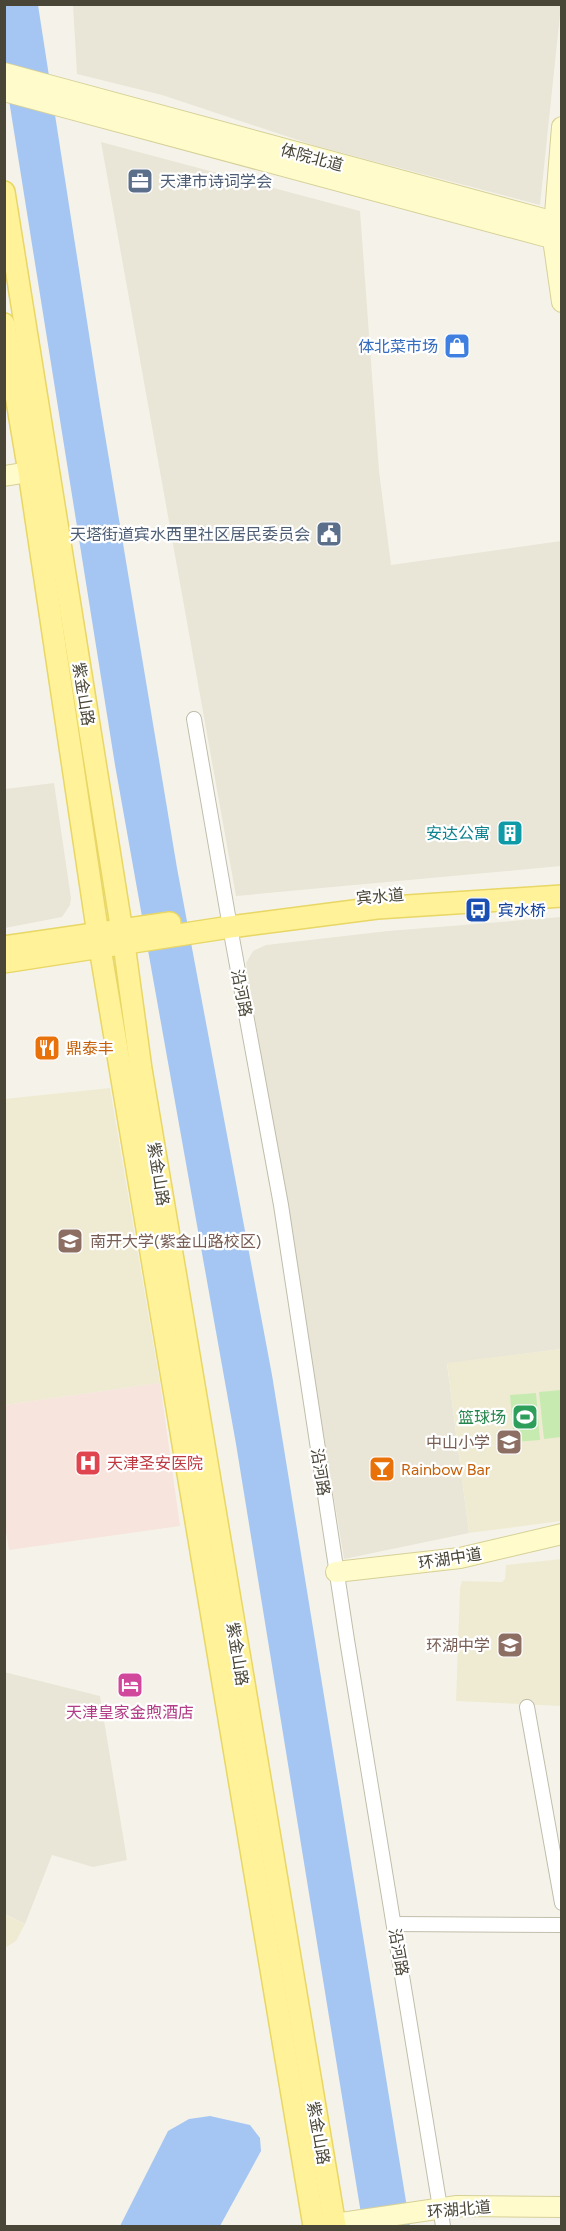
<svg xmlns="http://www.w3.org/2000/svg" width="566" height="2231" font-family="Figtree,'Noto Sans SC',sans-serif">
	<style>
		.residential { fill: #e9e6d7 }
		.education { fill: #efebd3 }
		.medical { fill: #f6e4dd }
		.green { fill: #c7eab1 }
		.water { fill: #a5c6f3 }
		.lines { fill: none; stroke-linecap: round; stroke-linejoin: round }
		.street-casing { stroke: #c1bdab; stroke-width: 16 }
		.secondary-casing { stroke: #d6d098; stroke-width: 22 }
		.primary-casing { stroke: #e8d665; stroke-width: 24 }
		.street { stroke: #fff; stroke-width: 14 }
		.secondary { stroke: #fffbca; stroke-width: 20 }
		.primary { stroke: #fff299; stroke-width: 21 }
		.labels { text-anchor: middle; stroke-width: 4.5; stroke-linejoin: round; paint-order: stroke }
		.street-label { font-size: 16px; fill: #494537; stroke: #fff }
		.service-label { font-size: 16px; fill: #4e5e75; stroke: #fff; text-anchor: start }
		.shop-label { font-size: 16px; fill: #366cbe; stroke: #fff; text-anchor: end }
		.culture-label { font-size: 16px; fill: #0d838f; stroke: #fff; text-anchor: end }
		.transit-label { font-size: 16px; fill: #164399; stroke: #fff; text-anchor: start }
		.food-label { font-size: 16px; fill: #c56008; stroke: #fff; text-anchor: start }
		.education-label { font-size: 16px; fill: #785e54; stroke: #fff; text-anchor: end }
		.leisure-label { font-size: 16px; fill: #27864d; stroke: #fff; text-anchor: end }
		.health-label { font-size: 16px; fill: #be3a42; stroke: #fff; text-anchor: start }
		.hotel-label { font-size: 16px; fill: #b23c85; stroke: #fff }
	</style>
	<rect width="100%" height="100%" fill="#f5f3e9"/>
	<g class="residential">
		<path d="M73 5H561L540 205 316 146 162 95 77 74Z"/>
		<path d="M101 142 360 211 379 471 391 565 561 541V866L236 896Z"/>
		<path d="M54 783 71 898 70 905 62 917 5 928V789Z"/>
		<path d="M561 917V1349L447 1364 469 1533 344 1559 246 963 253 951 266 945 388 931Z"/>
		<path d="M4 1672 100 1696 127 1860 93 1867 52 1855 25 1924 5 1914Z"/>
	</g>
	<g class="education">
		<path d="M110 1088 160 1383 5 1405 4 1099Z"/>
		<path d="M561 1349V1521L469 1533 447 1363Z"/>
		<path d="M561 1559V1706L456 1701 460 1588 462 1581 502 1582 505 1579 506 1565Z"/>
		<path d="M4 1914 25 1924 16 1941 5 1948Z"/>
	</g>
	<path class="medical" d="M160 1383 180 1526 9 1550 4 1520 5 1405Z"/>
	<g class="green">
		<path d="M561 1390V1437L544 1439 539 1392Z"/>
		<path d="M536 1393 540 1440 514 1442 510 1395Z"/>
	</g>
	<g class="water">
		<path d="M4 5H38L100 405 177 868 272 1375 410 2226H363L236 1444 115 765 5 75Z"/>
		<path d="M210 2116 250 2125 260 2138 261 2151 220 2226H120L168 2131 189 2119Z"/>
	</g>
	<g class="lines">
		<g class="street-casing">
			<g id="street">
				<path d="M194 719 230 927 281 1205 347 1640 443 2226"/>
				<path d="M527 1707 562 1903"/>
				<path d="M394 1924 562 1925"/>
			</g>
		</g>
		<g class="secondary-casing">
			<g id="secondary">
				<path d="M4 73 562 224"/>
				<path d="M4 91 562 241"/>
				<path d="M562 127 553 239 562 302"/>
				<path d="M4 476 29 472"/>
				<path d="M336 1572 460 1558 562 1534"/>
				<path d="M321 2226 457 2206 562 2207"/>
			</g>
		</g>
		<g class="primary-casing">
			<g id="primary">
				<path d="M4 192 124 944 141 1069 335 2226"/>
				<path d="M4 324 29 472 100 948 314 2226"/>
				<path d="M4 947 170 923"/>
				<path d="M4 962 230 927 377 908 562 896"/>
			</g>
		</g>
		<use href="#street" class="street"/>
		<use href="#secondary" class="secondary"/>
		<use href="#primary" class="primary"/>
	</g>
	<defs>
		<g id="office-square" transform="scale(1.35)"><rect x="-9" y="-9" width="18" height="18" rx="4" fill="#5c6f8a" stroke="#fff"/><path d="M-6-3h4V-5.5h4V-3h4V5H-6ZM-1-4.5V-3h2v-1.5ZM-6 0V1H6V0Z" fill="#fff"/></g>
		<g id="shop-square" transform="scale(1.35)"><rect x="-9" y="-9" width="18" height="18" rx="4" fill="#3f7fe0" stroke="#fff"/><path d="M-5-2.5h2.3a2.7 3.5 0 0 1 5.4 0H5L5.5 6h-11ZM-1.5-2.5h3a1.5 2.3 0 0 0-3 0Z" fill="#fff"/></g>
		<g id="civic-square" transform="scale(1.35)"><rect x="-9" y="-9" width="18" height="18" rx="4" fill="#5c6f8a" stroke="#fff"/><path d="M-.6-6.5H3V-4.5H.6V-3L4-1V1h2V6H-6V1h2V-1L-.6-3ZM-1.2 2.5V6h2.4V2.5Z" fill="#fff"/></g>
		<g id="building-square" transform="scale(1.35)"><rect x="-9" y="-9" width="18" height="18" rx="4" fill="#0f9aa8" stroke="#fff"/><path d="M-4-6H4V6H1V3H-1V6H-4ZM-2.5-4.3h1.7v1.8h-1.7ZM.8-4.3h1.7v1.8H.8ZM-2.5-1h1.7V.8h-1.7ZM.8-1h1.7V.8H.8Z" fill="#fff"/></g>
		<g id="bus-square" transform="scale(1.35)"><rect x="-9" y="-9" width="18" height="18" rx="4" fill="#1a4fb4" stroke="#fff"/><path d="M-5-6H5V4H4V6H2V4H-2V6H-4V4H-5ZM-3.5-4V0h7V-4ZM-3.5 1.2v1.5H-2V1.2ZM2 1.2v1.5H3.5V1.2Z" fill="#fff"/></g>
		<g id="restaurant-square" transform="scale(1.35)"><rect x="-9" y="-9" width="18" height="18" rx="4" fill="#e8710a" stroke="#fff"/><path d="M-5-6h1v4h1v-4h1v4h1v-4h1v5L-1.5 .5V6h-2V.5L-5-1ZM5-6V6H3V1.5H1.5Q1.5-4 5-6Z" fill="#fff"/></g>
		<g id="university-square" transform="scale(1.35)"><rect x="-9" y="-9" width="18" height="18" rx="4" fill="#8d6e63" stroke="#fff"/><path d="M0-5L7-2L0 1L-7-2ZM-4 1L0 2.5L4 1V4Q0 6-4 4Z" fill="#fff"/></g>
		<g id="stadium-square" transform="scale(1.35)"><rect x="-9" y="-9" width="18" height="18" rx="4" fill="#2e9e5b" stroke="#fff"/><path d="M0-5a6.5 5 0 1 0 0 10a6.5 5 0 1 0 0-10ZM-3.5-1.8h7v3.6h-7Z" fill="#fff"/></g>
		<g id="school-square" transform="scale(1.35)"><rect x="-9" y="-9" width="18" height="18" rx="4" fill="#8d6e63" stroke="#fff"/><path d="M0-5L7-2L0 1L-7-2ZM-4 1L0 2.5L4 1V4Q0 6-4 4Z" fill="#fff"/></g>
		<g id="hospital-square" transform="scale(1.35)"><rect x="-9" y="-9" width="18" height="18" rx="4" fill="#e0444e" stroke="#fff"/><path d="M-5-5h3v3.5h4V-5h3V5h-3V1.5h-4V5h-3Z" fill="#fff"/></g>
		<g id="bar-square" transform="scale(1.35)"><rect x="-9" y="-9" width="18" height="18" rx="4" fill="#e8710a" stroke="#fff"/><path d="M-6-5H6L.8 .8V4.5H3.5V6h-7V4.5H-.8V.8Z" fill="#fff"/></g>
		<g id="hotel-square" transform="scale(1.35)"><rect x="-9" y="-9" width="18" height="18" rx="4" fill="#d1479c" stroke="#fff"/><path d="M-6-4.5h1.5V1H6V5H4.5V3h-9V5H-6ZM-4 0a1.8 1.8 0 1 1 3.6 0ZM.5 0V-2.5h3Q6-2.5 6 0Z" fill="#fff"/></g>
	</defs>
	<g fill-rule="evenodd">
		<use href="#office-square" x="140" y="181"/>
		<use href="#shop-square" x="457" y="346"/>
		<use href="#civic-square" x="329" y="534"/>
		<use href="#building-square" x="510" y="833"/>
		<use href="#bus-square" x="478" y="910"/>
		<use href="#restaurant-square" x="47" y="1048"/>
		<use href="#university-square" x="70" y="1241"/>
		<use href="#stadium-square" x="525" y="1417"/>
		<use href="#school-square" x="509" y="1442"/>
		<use href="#hospital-square" x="88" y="1463"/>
		<use href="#bar-square" x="382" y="1469"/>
		<use href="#school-square" x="510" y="1645"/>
		<use href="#hotel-square" x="130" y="1685"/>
	</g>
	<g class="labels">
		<g class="street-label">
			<text transform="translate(312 157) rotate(15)" y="6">体院北道</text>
			<text transform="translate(84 694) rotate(81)" y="6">紫金山路</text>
			<text transform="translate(380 896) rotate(-5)" y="6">宾水道</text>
			<text transform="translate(242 993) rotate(79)" y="6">沿河路</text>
			<text transform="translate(159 1174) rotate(81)" y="6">紫金山路</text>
			<text transform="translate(321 1472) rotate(81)" y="6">沿河路</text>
			<text transform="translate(450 1558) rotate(-9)" y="6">环湖中道</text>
			<text transform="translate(238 1654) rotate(81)" y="6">紫金山路</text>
			<text transform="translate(399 1952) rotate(80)" y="6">沿河路</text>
			<text transform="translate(319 2133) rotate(80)" y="6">紫金山路</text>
			<text transform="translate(459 2209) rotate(-5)" y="6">环湖北道</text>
		</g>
		<g class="service-label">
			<text x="160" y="187">天津市诗词学会</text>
			<text x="310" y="540" text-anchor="end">天塔街道宾水西里社区居民委员会</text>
		</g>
		<g class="shop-label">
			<text x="438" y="352">体北菜市场</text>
		</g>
		<g class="culture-label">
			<text x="490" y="839">安达公寓</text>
		</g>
		<g class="transit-label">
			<text x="498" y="916">宾水桥</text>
		</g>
		<g class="food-label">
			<text x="66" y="1054">鼎泰丰</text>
			<text x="401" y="1475">Rainbow Bar</text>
		</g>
		<g class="education-label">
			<text x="90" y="1247" text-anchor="start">南开大学(紫金山路校区)</text>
			<text x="490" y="1448">中山小学</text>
			<text x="490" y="1651">环湖中学</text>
		</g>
		<g class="leisure-label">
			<text x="506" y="1423">篮球场</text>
		</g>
		<g class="health-label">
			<text x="107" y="1469">天津圣安医院</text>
		</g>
		<g class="hotel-label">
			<text x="130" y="1718">天津皇家金煦酒店</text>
		</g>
	</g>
	<rect width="566" height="2231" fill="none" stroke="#494537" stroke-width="12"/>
</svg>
